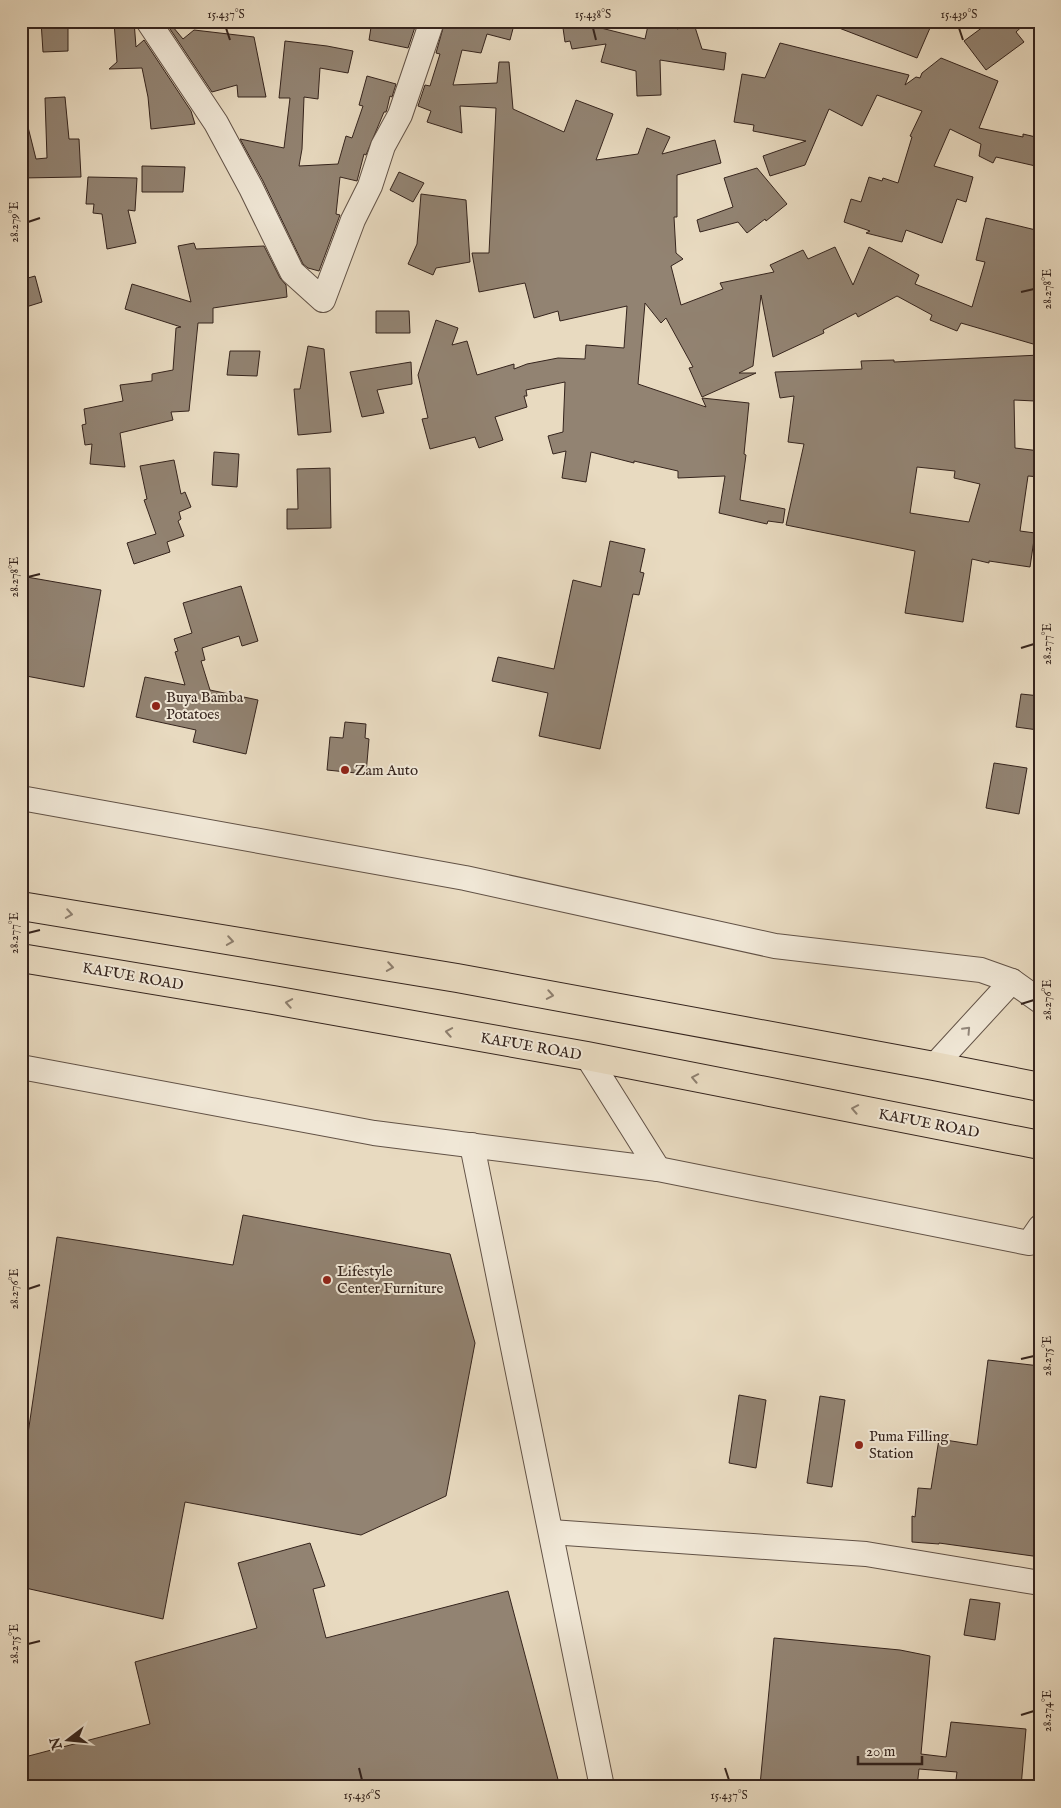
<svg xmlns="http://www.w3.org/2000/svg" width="1061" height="1808" font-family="'IM FELL English',serif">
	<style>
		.building { fill: #928372; stroke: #35241d; fill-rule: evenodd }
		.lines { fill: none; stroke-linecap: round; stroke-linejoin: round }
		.minor-casing { stroke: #625246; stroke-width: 26 }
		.primary-casing { stroke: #35241d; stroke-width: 30 }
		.minor { stroke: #f0e7d6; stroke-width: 24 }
		.primary { stroke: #e8dac0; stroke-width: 28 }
		.oneway { stroke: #8e7f6e }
		.oneway2 { stroke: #92867a }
		.ticks { fill: none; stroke: #35241d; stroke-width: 2 }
		.poi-dot { fill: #8f2418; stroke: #f0e7d6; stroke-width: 2 }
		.labels { text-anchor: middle; stroke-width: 4; stroke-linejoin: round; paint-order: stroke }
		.poi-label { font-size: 15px; fill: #35241d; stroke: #f0e7d6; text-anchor: start }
		.street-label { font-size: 15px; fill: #35241d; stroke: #f0e7d6 }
		.neatline { fill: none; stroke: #35241d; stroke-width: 2 }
		.ticks-label { font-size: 12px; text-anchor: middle; fill: #35241d }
	</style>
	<rect width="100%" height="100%" fill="#e8dac0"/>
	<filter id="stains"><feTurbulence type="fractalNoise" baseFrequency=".004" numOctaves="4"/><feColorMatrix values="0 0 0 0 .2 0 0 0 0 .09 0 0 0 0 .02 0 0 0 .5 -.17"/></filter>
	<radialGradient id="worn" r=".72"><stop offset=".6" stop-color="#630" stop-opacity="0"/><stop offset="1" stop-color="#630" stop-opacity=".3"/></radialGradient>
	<g class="building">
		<path d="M41 21H68V51L43 52Z"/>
		<path d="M124 21H134L136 47 144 40 191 111 195 124 151 129 148 97 142 68 109 69 117 62 114 22Z"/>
		<path d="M168 21 183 39 194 30 254 37 266 97H238L237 85 212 92 166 23Z"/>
		<path d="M372 21H388L415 27 408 48 369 40Z"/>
		<path d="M445 21H515L510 40 487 34 481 53 462 50 453 85 497 83 499 62H509L513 109 564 132 576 100 613 114 596 160 638 154 647 128 670 137 662 154 715 140 721 163 677 175V217H674L676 253 683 259 671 266 681 305 723 289 720 283 774 272 770 265 803 250 808 259 835 247 853 285 869 247 919 275 915 284 972 307 985 262 976 260 986 218 1040 231V346L961 323 957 331 930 320 932 315 897 296 858 317 856 313 823 330 824 333 773 357 761 295 753 366 739 373H756L702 397 689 368 693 367 666 318 661 323 645 303 638 384 706 407 702 398 749 403 744 454 746 455 740 500 785 509 783 523 768 521 767 524 719 513 725 476 678 478V471L634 461V463L591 452 586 482 562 478 566 451 553 454 548 436 563 432 565 382 526 390 527 396H524L527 407 495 417 503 440 479 448 475 437 430 449 422 419 428 418 418 375 436 320 458 328 452 345 467 341 477 375 514 364V369L527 364 558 358 585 359 586 345 624 348 627 306 560 321 558 311 534 318 525 283 479 292 472 253H489L496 108 460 106 462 133 427 122 431 111 418 106 425 85 430 86 440 54 436 53Z"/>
		<path d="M562 21H588L589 25 645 39 649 21H678L677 29 694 24 702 49 726 53 724 70 660 60 661 95 637 96 636 71 601 62 606 44 572 49 570 41 565 42Z"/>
		<path d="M826 21H933L917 58 826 23Z"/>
		<path d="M991 21H1028L1016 32 1024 42 986 70 964 41Z"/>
		<path d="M285 41 327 46 353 51 348 73 320 68 318 99 304 97 302 149 299 166 338 164 346 136 352 138 363 106 359 105 367 76 396 84 392 97 390 96 387 109 386 112H384L366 155 364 154 357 181 340 177 336 214 340 215 319 271 308 268 303 264 263 181 240 139 284 148 290 98H279Z"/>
		<path d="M780 43 909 75 905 85 916 77 920 78 922 73 941 58 998 81 979 128 1023 137V134L1040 138V167L996 157 993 163 979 156 981 144 950 129 934 166 973 177 966 202 957 199 942 243 906 230 902 242 866 233 870 231 844 222 851 199 861 202 869 177 882 181 883 178 898 183 912 137 910 136 922 111 877 95 862 126 829 109 805 165 770 176 763 156 806 141 753 131 754 125 734 122 742 74 765 78Z"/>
		<path d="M65 97 69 139H79L81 177 21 178V127H28L36 159 47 158 45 98Z"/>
		<path d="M142 166 185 167 183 192H142Z"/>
		<path d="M757 168 787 204 766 221 765 219 747 233 738 222 700 232 697 220 733 207 724 178Z"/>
		<path d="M399 172 424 183 413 202 390 190Z"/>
		<path d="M88 177 137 178 135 211 128 210 136 243 107 249 102 214 93 213 94 204H86Z"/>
		<path d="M421 194 466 200 470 262 436 268 433 275 408 264 417 244Z"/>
		<path d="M194 243 196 249 264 246 280 278 286 285 287 297 213 308V323H198L189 411 171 412 173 420 120 433 125 467 90 464 92 444 85 445 82 425 86 424 84 409 123 401 120 385 152 381V374L173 370 176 328 181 327 125 309 132 284 191 302 178 246Z"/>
		<path d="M35 276 42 302 26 307 21 290V280Z"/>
		<path d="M376 311H409L410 333H376Z"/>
		<path d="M308 346 324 349 331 432 298 435 294 389H300Z"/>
		<path d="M230 351H260L257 376 227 375Z"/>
		<path d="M1040 355V392H1036L1035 401 1014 400 1015 448 1040 451V477L1028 476 1020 531 1035 533 1030 567 989 561V563L972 559 963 622 905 613 915 551 786 525 804 444 788 442 794 396 780 398 775 372 862 369 861 361 894 360V362ZM917 467 955 471 954 478 980 484 969 522 910 513Z"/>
		<path d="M411 362 412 384 377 390 384 413 362 417 350 372Z"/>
		<path d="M214 452 239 454 237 487 212 485Z"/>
		<path d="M174 460 181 494 185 492 191 507 179 512 181 519 178 521 184 536 167 542 170 552 134 564 127 543 156 534 144 500 147 499 140 466Z"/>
		<path d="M330 468 331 528 287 529V509H298L297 469Z"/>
		<path d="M610 541 645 549 640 572 644 573 639 595 633 594 600 749 539 736 548 693 492 681 498 657 554 669 573 580 601 587Z"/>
		<path d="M21 576 101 590 84 687 21 675Z"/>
		<path d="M241 586 258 641 242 646 239 636 202 648 205 660 201 661 210 690 258 700 246 754 193 742 196 730 136 717 145 677 185 685 175 652 178 651 174 639 192 633 183 603Z"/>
		<path d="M1021 694 1040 696 1038 730 1016 727Z"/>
		<path d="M345 722 366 724 365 738 369 739 366 774 327 770 330 737 343 738Z"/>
		<path d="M994 763 1027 768 1019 814 986 808Z"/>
		<path d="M243 1215 450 1254 475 1343 446 1496 361 1535 185 1502 163 1619 21 1587V1481L57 1237 233 1265Z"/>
		<path d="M988 1360 1040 1366V1557L939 1543V1544L912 1542V1516L915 1517 918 1488 931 1489 939 1439 977 1445Z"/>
		<path d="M739 1395 766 1400 756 1468 729 1463Z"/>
		<path d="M820 1396 845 1400 832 1487 807 1483Z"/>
		<path d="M310 1543 325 1586 313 1589 326 1638 508 1591 560 1787H21V1758L150 1724 135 1662 257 1628 238 1563Z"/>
		<path d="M970 1599 1000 1603 995 1640 964 1635Z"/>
		<path d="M774 1638 900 1650 930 1656 921 1754 946 1757 951 1722 1026 1729 1021 1787H955L957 1772 919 1769 917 1787H781L760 1785Z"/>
	</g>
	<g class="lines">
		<g class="minor-casing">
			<g id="minor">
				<path d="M148 21 216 123 251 188 292 272 323 300 353 220 370 186 383 146 400 115 432 21"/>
				<path d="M21 798 465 878 775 946 981 970 1012 981 1040 1001"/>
				<path d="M587 1056 658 1169"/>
				<path d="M934 1066 1012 981"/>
				<path d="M21 1067 374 1133 658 1169 1029 1243 1040 1227"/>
				<path d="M472 1145 602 1787"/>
				<path d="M551 1532 866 1554 1040 1583"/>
			</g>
		</g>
		<g class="primary-casing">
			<g id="primary">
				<path d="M21 906 457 978 934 1066 1040 1087"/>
				<path d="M21 958 273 1000 587 1056 1040 1145"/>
			</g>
		</g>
		<use href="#minor" class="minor"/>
		<use href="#primary" class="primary"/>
	</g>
	<defs><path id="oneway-chevron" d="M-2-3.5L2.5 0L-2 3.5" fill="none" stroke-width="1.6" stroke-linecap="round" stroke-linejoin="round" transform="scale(1.25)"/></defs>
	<g class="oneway">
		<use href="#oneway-chevron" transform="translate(69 914) rotate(9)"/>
		<use href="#oneway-chevron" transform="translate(230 941) rotate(9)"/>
		<use href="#oneway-chevron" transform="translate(390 967) rotate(9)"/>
		<use href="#oneway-chevron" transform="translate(550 995) rotate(10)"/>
		<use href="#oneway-chevron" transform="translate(289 1003) rotate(-170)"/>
		<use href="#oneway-chevron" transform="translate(449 1032) rotate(-170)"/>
		<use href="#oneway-chevron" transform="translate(695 1078) rotate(-169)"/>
		<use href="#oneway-chevron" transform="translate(855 1109) rotate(-169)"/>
	</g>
	<use class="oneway2" href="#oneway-chevron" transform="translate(967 1030) rotate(-47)"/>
	<path class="ticks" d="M226 28 230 40M593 28 596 40M959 28 963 40M28 222 40 218M1021 292 1034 289M28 577 40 574M1021 648 1034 644M28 933 40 930M1021 1004 1034 1000M28 1289 40 1285M1021 1359 1034 1356M28 1644 40 1641M1021 1715 1034 1711M359 1768 362 1780M725 1768 729 1780"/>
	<g class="poi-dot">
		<circle cx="156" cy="706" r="5"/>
		<circle cx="345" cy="770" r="5"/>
		<circle cx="327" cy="1280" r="5"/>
		<circle cx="859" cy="1445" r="5"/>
	</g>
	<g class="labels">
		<g class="poi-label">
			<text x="166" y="702">Buya Bamba<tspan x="166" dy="17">Potatoes</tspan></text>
			<text x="355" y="775">Zam Auto</text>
			<text x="337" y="1276">Lifestyle<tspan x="337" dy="17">Center Furniture</tspan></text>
			<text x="869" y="1441">Puma Filling<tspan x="869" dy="17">Station</tspan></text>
		</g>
		<g class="street-label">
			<text transform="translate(133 976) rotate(10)" y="5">KAFUE ROAD</text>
			<text transform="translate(531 1046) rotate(10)" y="5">KAFUE ROAD</text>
			<text transform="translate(929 1123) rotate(11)" y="5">KAFUE ROAD</text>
		</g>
	</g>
	<rect width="1061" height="1808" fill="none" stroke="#e8dac0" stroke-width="55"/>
	<g transform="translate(68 1740) rotate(254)" stroke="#f0e7d6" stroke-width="4" paint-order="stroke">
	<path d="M0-4L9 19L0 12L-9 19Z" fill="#35241d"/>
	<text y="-8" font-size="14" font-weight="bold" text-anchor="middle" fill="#35241d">N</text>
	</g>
	<path d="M858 1756v8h64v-8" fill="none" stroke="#35241d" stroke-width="2.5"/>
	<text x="866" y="1756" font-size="15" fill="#35241d" stroke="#f0e7d6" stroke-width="4" paint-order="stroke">20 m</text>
	<rect x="28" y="28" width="1006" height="1752" class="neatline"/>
	<g class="ticks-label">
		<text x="226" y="18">15.437°S</text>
		<text x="593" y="18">15.438°S</text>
		<text x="959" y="18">15.439°S</text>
		<text transform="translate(14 222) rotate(-90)" y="4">28.279°E</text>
		<text transform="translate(1047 289) rotate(-90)" y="4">28.278°E</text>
		<text transform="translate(14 577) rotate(-90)" y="4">28.278°E</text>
		<text transform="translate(1047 644) rotate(-90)" y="4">28.277°E</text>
		<text transform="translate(14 933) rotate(-90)" y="4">28.277°E</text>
		<text transform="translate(1047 1000) rotate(-90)" y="4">28.276°E</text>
		<text transform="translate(14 1289) rotate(-90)" y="4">28.276°E</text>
		<text transform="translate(1047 1356) rotate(-90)" y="4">28.275°E</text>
		<text transform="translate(14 1644) rotate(-90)" y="4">28.275°E</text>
		<text transform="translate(1047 1711) rotate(-90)" y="4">28.274°E</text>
		<text x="362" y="1799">15.436°S</text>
		<text x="729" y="1799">15.437°S</text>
	</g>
	<rect width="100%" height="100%" filter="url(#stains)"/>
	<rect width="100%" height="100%" fill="url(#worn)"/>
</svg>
